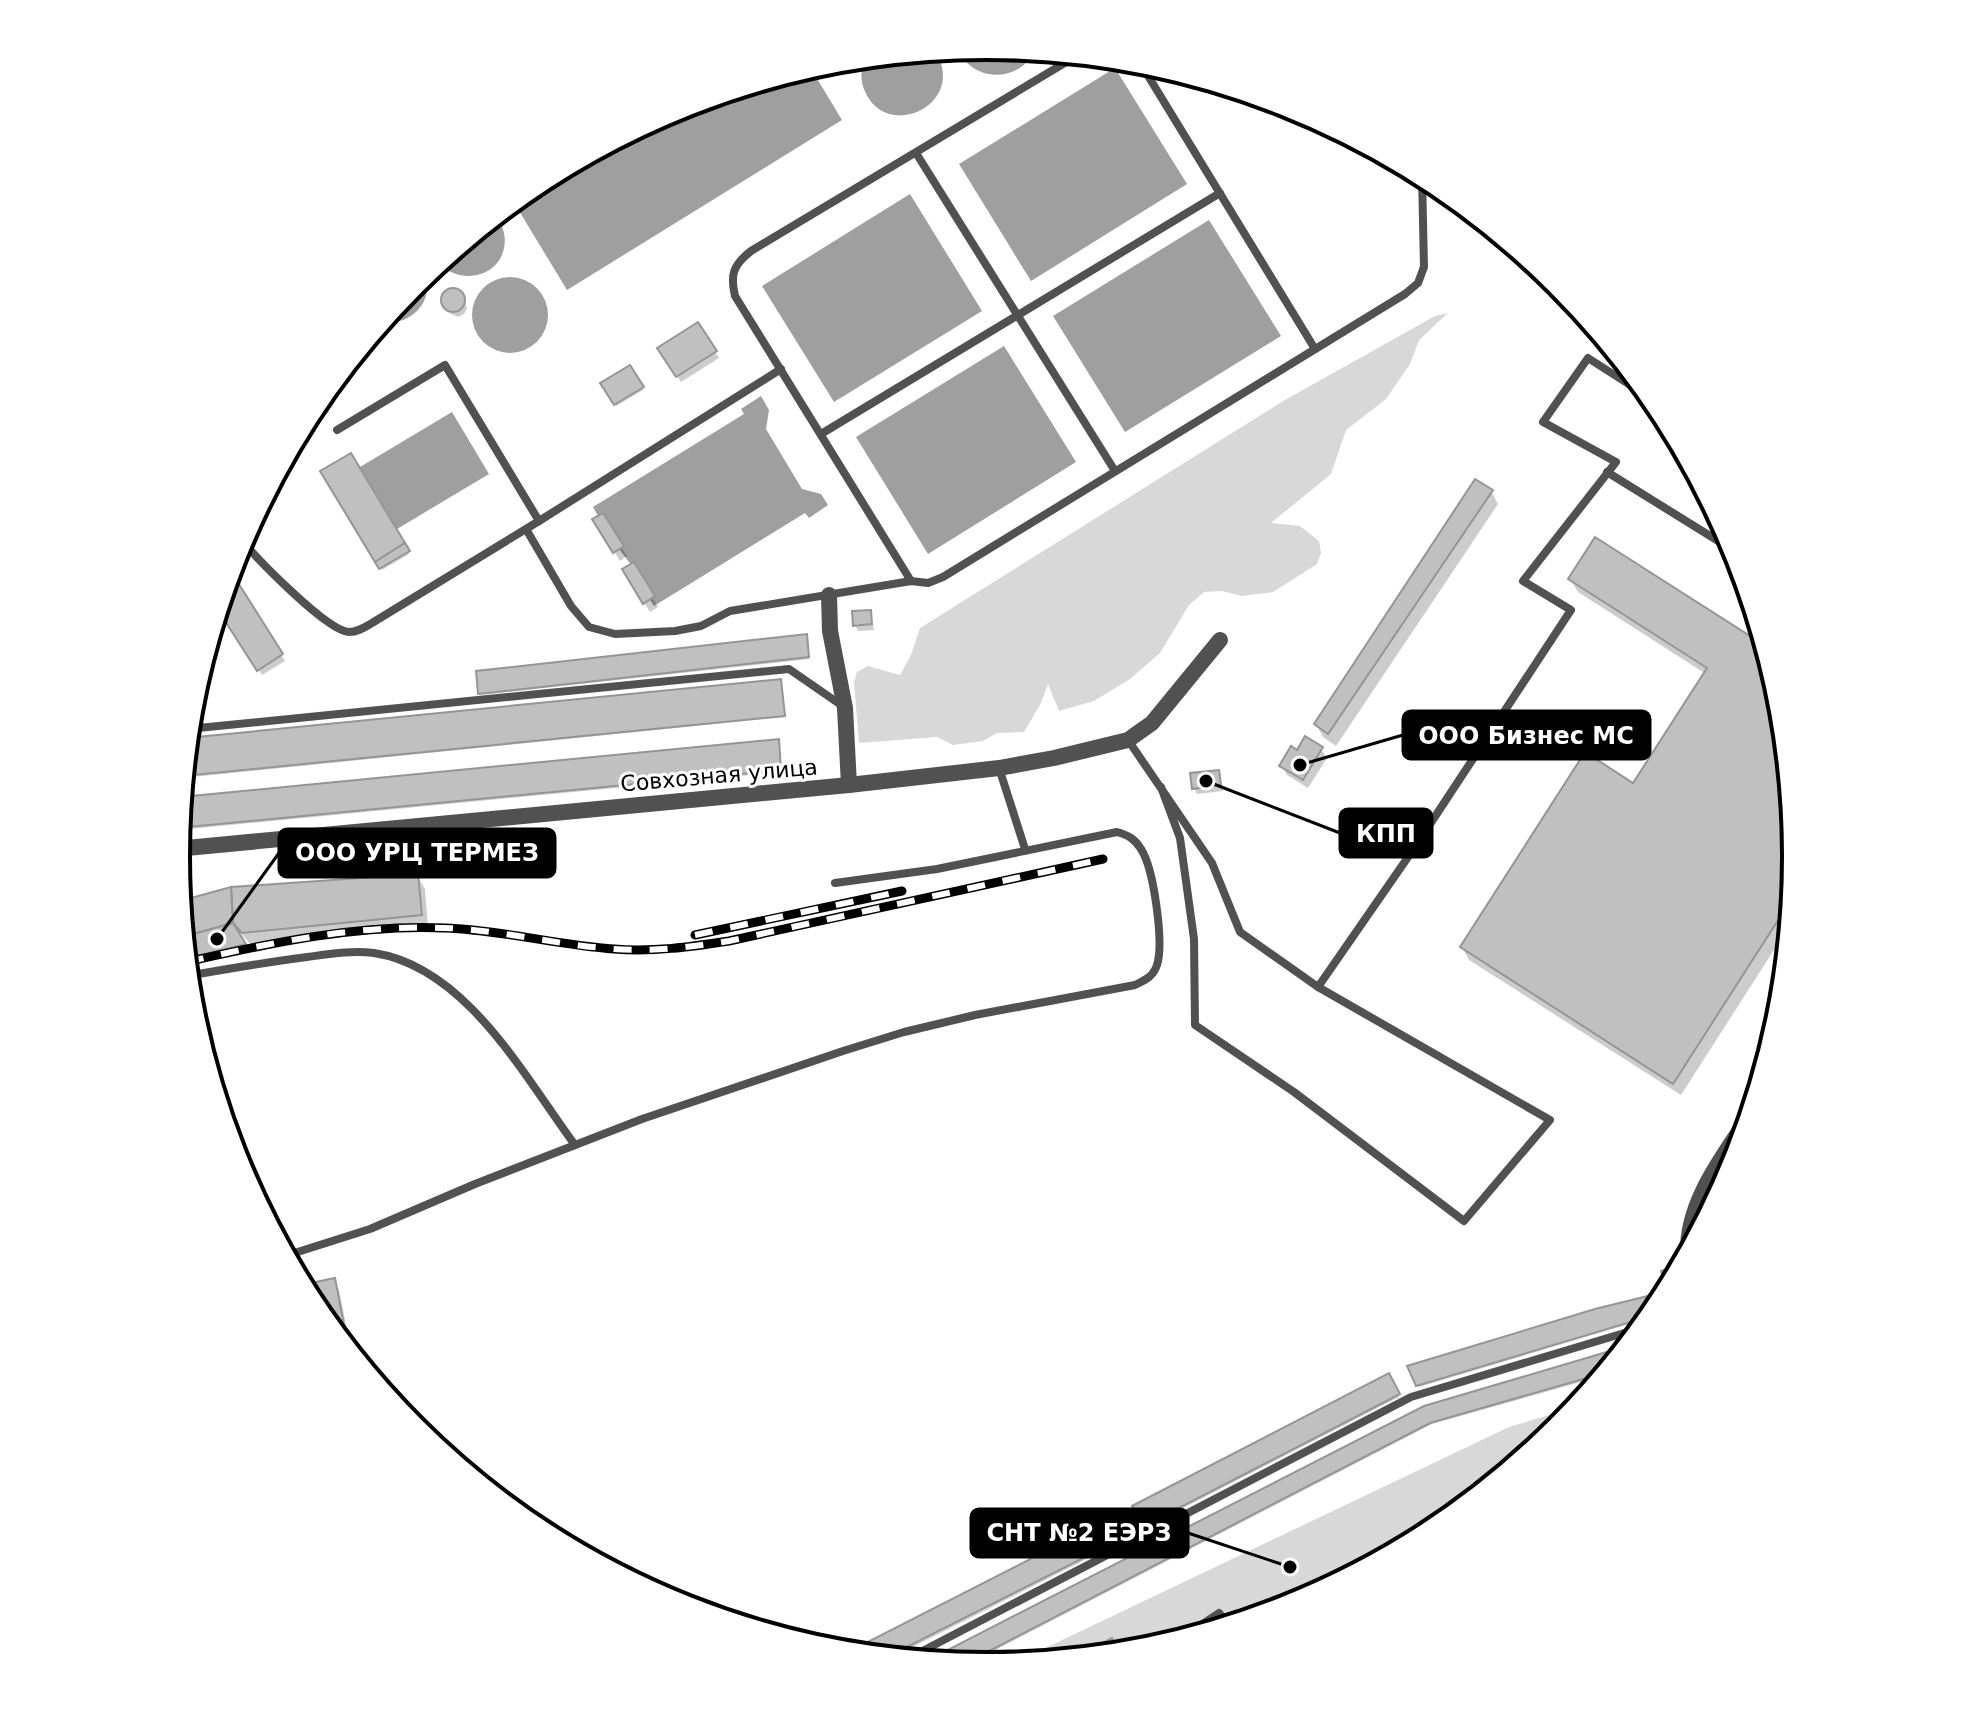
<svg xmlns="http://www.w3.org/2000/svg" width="1971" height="1712" font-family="'DejaVu Sans',sans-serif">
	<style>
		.green { fill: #d8d8d8 }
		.water { fill: #9f9f9f }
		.shadow { fill: #0003 }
		.building { fill: #c0c0c0; stroke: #959595; stroke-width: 2 }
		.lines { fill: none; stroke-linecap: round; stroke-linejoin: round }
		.service { stroke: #515151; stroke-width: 8 }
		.minor { stroke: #515151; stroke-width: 16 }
		.rail-casing { stroke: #000; stroke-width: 9 }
		.rail { stroke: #fff; stroke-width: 6; stroke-dasharray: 18; stroke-linecap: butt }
		.labels { text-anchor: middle; stroke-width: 6; stroke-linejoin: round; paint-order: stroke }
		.street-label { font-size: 22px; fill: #000; stroke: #fff }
		.rim { fill: none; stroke: #000; stroke-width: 4 }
		.leader { fill: none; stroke: #000; stroke-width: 3 }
		.callout-dot { fill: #000; stroke: #fff; stroke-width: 3 }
		.callout { fill: #000; stroke: #000; stroke-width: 3 }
		.callout-label { font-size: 24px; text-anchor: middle; font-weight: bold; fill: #fff }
	</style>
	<rect width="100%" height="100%" fill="#fff"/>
	<g class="green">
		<path d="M1448 313 1419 340 1410 364 1386 399 1346 430 1331 474 1271 523 1300 526 1319 541 1321 553 1317 564 1273 592 1242 596 1221 591 1204 592 1189 605 1160 653 1130 679 1094 701 1059 711 1048 684 1041 703 1024 732 997 733 983 741 953 745 937 737 859 743 854 682 857 672 868 666 900 675 911 655 920 628 1285 400 1435 316Z"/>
		<path d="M1576 1407 1558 1429 1435 1530 1295 1605 1143 1651 1014 1663 1509 1427Z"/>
	</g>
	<g class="water">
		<path d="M986 46 1034 51C1019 84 971 82 958 49Z"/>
		<path d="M935 51C969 104 885 144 864 89 860 79 861 67 865 58Z"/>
		<path d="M810 67 842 120 567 290 513 201 536 182 676 107Z"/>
		<path d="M1115 68 1187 184 1031 281 959 164Z"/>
		<path d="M910 194 982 311 834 402 762 286Z"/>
		<path d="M496 215C525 258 476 297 437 263Z"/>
		<path d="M1209 220 1281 336 1125 432 1053 316Z"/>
		<path d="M425 273C435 303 410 326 380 323L413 283Z"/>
		<circle cx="510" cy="315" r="38"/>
		<path d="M1004 346 1076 462 928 554 856 437Z"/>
		<path d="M761 396 769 410 766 429 802 489 821 494 828 505 809 518 805 513 654 606 650 600 655 596 619 549 623 547 603 513 598 516 593 507 744 414 741 409Z"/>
		<path d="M452 412 489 474 397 529 360 467Z"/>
	</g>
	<g class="shadow">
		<path d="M453 290 462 294 467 308 464 314 458 317 449 313 443 300 447 292Z"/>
		<path d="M698 325 719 358 681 382 660 349Z"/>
		<path d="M629 367 643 390 616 406 603 383Z"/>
		<path d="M320 396 329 412 307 426 304 421Z"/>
		<path d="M350 456 409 554 382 570 323 472Z"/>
		<path d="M1491 491 1498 504 1336 746 1323 737 1316 724Z"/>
		<path d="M602 516 627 556 620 561 595 520Z"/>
		<path d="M633 565 658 607 650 612 624 570Z"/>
		<path d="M1570 579 1780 698 1795 856 1788 928 1681 1095 1469 960 1462 947 1634 786 1706 674 1578 592Z"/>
		<path d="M237 584 285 661 262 675 219 608 223 593Z"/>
		<path d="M869 612 874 630 858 631 855 625Z"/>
		<path d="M807 639 809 659 481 695 480 693Z"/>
		<path d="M781 683 784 717 183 778 187 741Z"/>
		<path d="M779 743 781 772 178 830 181 799Z"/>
		<path d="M1321 749 1327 758 1308 788 1287 775 1282 766 1298 752Z"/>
		<path d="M1218 772 1223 791 1197 794 1194 788Z"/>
		<path d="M417 876 425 889 428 928 251 945 238 930 236 931 245 946 200 957 193 936 184 939 180 903 230 890Z"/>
		<path d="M334 1281 339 1290 350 1345 344 1346 312 1306 302 1287Z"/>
		<path d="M1663 1294 1659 1306 1649 1318 1419 1387 1409 1367Z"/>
		<path d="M1624 1348 1602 1376 1432 1424 968 1664 932 1661 1425 1408Z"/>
		<path d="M1388 1376 1399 1397 1146 1527 1135 1507Z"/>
		<path d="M1120 1515 1132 1536 893 1657 851 1653Z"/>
	</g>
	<g class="building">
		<circle cx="453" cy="300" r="12"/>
		<path d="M698 322 717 351 676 377 657 348Z"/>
		<path d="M630 365 644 387 614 405 600 383Z"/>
		<path d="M321 395 326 402 308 413 312 406Z"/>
		<path d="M351 453 405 543 375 562 320 471Z"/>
		<path d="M1475 479 1493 490 1328 734 1314 724Z"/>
		<path d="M603 513 624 546 613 553 592 519Z"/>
		<path d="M1595 537 1764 645 1780 698 1795 856 1791 900 1673 1084 1460 947 1585 752 1633 783 1707 668 1568 579Z"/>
		<path d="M405 543 410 551 379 569 375 562Z"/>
		<path d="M634 562 655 596 643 604 622 569Z"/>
		<path d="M237 581 283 654 257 671 218 610 224 590Z"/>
		<path d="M871 610 872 624 853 626 852 611Z"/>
		<path d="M807 634 809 657 478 694 476 671Z"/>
		<path d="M781 679 785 716 183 776 187 738Z"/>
		<path d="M1305 736 1323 747 1303 780 1279 766 1291 746 1297 750Z"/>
		<path d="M779 739 781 770 178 828 181 797Z"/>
		<path d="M1219 770 1221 785 1192 789 1190 773Z"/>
		<path d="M418 874 422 915 242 933 233 923 231 887Z"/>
		<path d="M231 887 233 923 183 937 180 901Z"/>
		<path d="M233 923 246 944 197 956 190 935Z"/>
		<path d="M1676 1266 1678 1271 1673 1280 1665 1283 1661 1271Z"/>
		<path d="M335 1278 346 1335 337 1337 312 1306 301 1285Z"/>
		<path d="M1664 1292 1659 1306 1651 1316 1416 1386 1407 1366 1595 1309Z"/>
		<path d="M1627 1346 1604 1373 1430 1423 964 1664 928 1660 1424 1406Z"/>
		<path d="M1389 1373 1400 1394 1144 1526 1132 1506Z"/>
		<path d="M1121 1513 1133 1533 889 1656 848 1652Z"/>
		<path d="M1112 1638 1120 1653 1101 1655 1097 1646Z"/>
	</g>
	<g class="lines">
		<g class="service">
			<path d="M1139 61 1315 349"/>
			<path d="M916 153 1115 471"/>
			<path d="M821 434 1220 193"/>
			<path d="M1607 472 1736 552"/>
			<path d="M539 521 781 369"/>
			<path d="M526 529 571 606 589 627 615 634 675 631 701 626 730 611 911 581 928 583 943 577 1405 294 1418 283 1424 267 1422 175"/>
			<path d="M241 539C256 558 327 631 349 632 358 632 365 627 372 623L539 521 445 365 337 430"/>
			<path d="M911 581 735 296C730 275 733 265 751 251L1078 55"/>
			<path d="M188 729 789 669 844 707"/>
			<path d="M1128 740 1212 863 1240 932 1318 987 1550 1120 1464 1221 1294 1092 1195 1025 1194 939 1180 838 1161 787"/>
			<path d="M999 768 1025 849"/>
			<path d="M187 976C227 969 267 962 307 957 329 954 353 950 374 953 466 967 524 1076 575 1145"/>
			<path d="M188 982 209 1072"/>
			<path d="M1318 987 1415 847 1571 610 1523 581 1616 462 1543 422 1588 358 1655 401"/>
			<path d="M285 1256 370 1229 475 1184 642 1119 843 1051 904 1032 975 1015 1135 985C1145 980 1153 977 1157 965 1164 943 1154 869 1141 849 1135 839 1128 835 1117 832L937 869 835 883"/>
			<path d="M1180 1639 1219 1613 1228 1625"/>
			<path d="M909 1658 1411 1397 1641 1328"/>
		</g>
		<g class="minor">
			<path d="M829 595 830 631 845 708 849 785"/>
			<path d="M176 849 849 785 999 768 1054 758 1128 740 1152 723 1220 640"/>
			<path d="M1688 1252C1687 1202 1722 1158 1749 1117"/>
		</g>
		<g class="rail-casing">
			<g id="rail">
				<path d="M695 935 902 891"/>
				<path d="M186 962C270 943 359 924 445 928 502 930 557 945 614 949 653 952 690 947 729 941L1103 859"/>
			</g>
		</g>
		<use href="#rail" class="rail"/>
	</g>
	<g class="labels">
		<g class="street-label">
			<text transform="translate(719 775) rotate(-5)" y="8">Совхозная улица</text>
		</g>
	</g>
	<path d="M0 0H1971V1712H0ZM190 856a796 796 0 1 1 1592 0a796 796 0 1 1-1592 0Z" fill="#fff" fill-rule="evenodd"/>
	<path class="rim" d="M190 856a796 796 0 1 1 1592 0a796 796 0 1 1-1592 0Z"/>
	<path class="leader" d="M1300 765L1403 735M1206 781L1340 833M217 939L279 853M1290 1567L1188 1533"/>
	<g class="callout-dot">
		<circle cx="1300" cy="765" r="8"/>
		<circle cx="1206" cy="781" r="8"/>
		<circle cx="217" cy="939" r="8"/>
		<circle cx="1290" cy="1567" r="8"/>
	</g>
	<g class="callout">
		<rect x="1403" y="711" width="247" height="48" rx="8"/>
		<rect x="1340" y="809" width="92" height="48" rx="8"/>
		<rect x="279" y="829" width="276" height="48" rx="8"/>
		<rect x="971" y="1509" width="217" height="48" rx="8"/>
	</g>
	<g class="callout-label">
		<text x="1526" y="744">ООО Бизнес МС</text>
		<text x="1386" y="842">КПП</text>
		<text x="417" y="861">ООО УРЦ ТЕРМЕЗ</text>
		<text x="1079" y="1541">СНТ №2 ЕЭРЗ</text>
	</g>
</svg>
